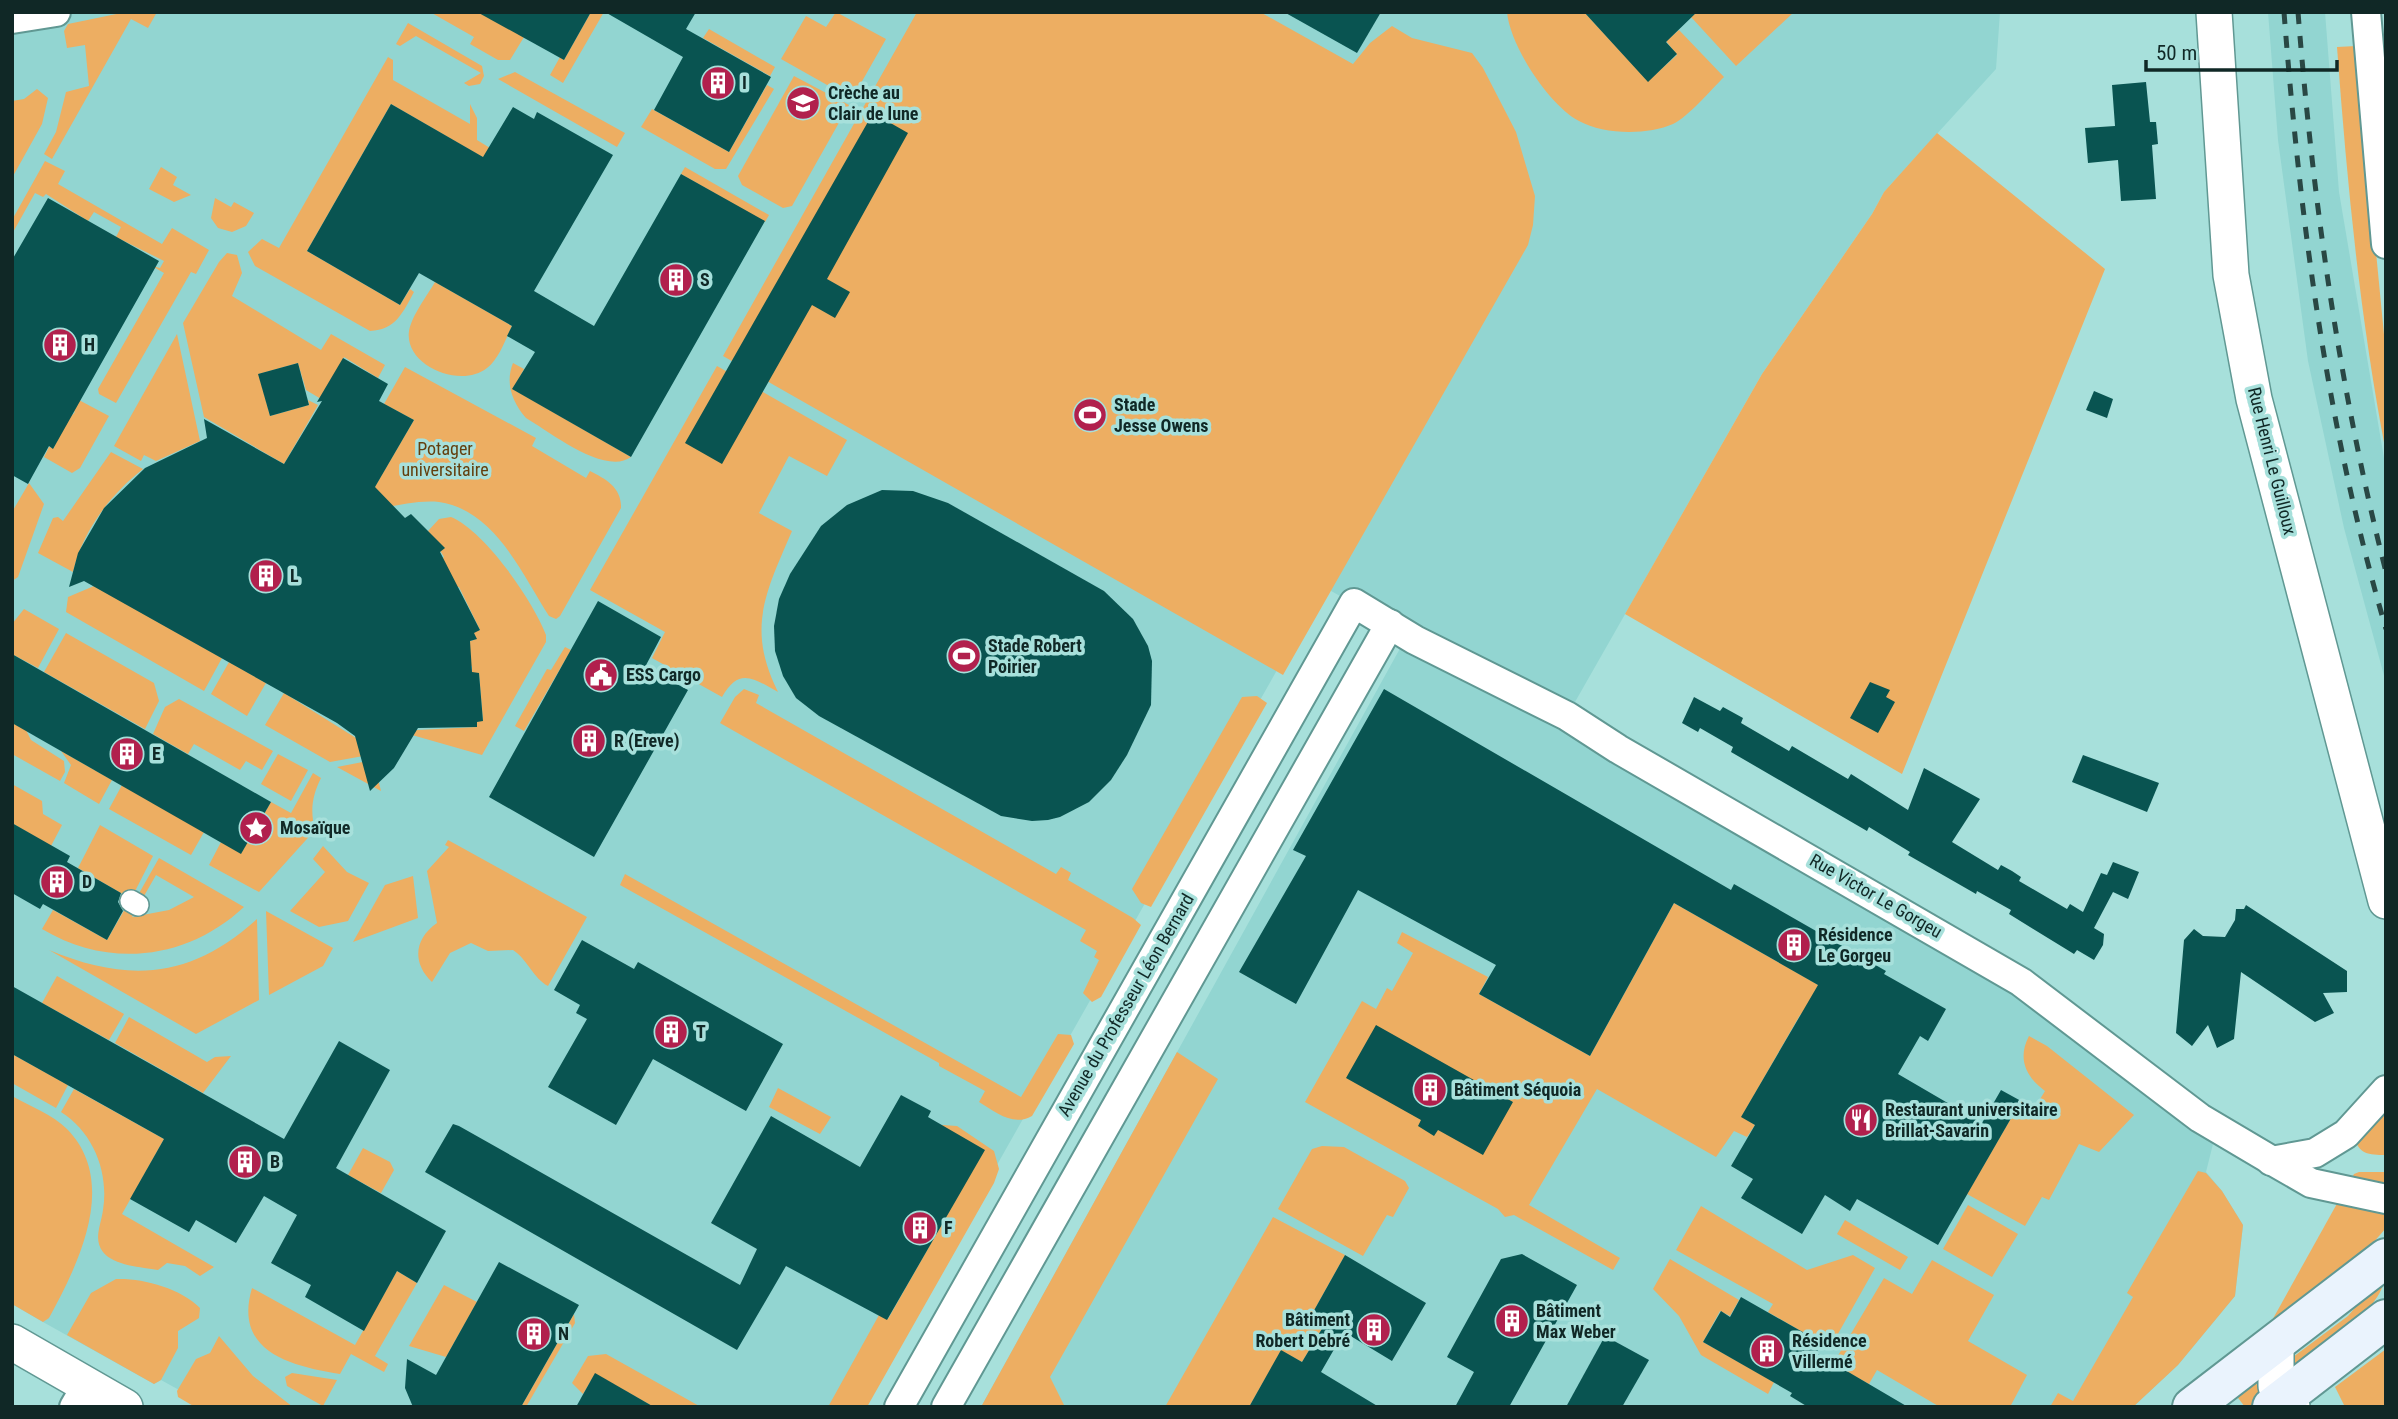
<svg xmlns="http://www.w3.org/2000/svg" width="2398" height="1419" font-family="'Roboto Condensed',sans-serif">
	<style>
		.built { fill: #92d5d1 }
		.green { fill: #edae62; fill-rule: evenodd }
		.building { fill: #095451 }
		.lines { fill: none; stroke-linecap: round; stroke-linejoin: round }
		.pedestrian-casing { stroke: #609893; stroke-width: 24 }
		.minor-casing { stroke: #609893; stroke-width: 32 }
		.tertiary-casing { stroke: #609893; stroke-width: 38 }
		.secondary-casing { stroke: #609893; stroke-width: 42 }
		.pedestrian { stroke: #fff; stroke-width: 21 }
		.minor { stroke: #fff; stroke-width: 28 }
		.tertiary { stroke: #fff; stroke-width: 35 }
		.secondary { stroke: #eaf3fd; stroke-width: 38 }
		.rail { stroke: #294744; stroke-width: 5; stroke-dasharray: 12 12; stroke-linecap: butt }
		.labels { text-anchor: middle; stroke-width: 7; stroke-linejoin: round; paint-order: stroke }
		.poi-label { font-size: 18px; font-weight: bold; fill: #102826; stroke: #a7e0db; text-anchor: start }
		.park-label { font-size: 18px; fill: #633f0e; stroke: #a7e0db }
		.street-label { font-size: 18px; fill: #102826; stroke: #a7e0db }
	</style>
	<rect width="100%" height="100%" fill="#a7e0db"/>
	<g class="built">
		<path d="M12 12H2000L1996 69 1884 192 1872 214 1762 374 1567 716 2021 982 2217 1128 2206 1172 2222 1191 2243 1225 2235 1296 2178 1365 2133 1407H981L1408 634 1324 587 860 1407H210L161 1380 154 1384 43 1322 12 1304Z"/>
		<path d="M2268 12H2325L2339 192 2386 470V683L2344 528 2308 361 2278 140Z"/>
	</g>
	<g class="green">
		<path d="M126 12H157L148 28 131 19 52 159 44 154 56 132 66 92 89 86 85 45 67 48 64 31 68 24Z"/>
		<path d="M430 12H492L524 37 510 60H498L470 44 474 37Z"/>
		<path d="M591 12H604L563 83 550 75 560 57 564 60Z"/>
		<path d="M836 12 886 39 852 99 781 59 806 16 826 27Z"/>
		<path d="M917 12H1260L1353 64 1370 43 1392 26 1412 38 1472 53 1483 68 1516 132 1535 196 1533 225 1528 245 1283 675 723 356Z"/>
		<path d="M1507 12H1584L1648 81 1677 55 1666 41 1679 30 1724 77C1711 90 1688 117 1673 124 1648 135 1604 135 1579 121 1549 105 1510 46 1507 12Z"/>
		<path d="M1697 12H1794L1736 66 1691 17Z"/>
		<path d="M408 23 482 66 484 76 480 84 469 86 464 83 481 73 416 36 400 46 396 44Z"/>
		<path d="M709 29 775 67 770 76 703 38Z"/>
		<path d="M2356 46 2386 355V453C2360 319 2347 183 2337 47Z"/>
		<path d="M388 57 393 60V80L470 124V104L477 118V140L490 148 484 158 391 104 307 251 400 305 410 289 414 292C403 312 396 330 370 331L255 266 248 252 262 239 279 248Z"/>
		<path d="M515 72 625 133 617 147 498 79Z"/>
		<path d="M794 76 849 105 792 206 783 208 742 185 738 176Z"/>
		<path d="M767 85 774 89 726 169H715L641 127 652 109 729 152Z"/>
		<path d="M37 89 48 98 42 124 12 178V101L24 99Z"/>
		<path d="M1937 133 2105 269 1902 774 1625 614 1762 374 1872 214 1884 192Z"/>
		<path d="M45 161 65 171 58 184 162 244 172 228 209 250 196 274 191 272 116 403 99 394 98 389 164 273 152 266 160 268 164 261 116 237 121 227 94 212 88 221 46 194 43 197 35 193 12 234V220Z"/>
		<path d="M161 167 177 177 173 185 191 195 174 202 149 189Z"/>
		<path d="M685 167 769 215 765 222 681 174Z"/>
		<path d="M215 198 231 207 234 202 254 213 246 226 232 232 218 228 211 218Z"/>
		<path d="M227 253 237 255 242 273 232 296 321 350 331 334 385 365 378 378 344 357 321 399 306 390 298 363 259 374 270 416 309 405 308 400 318 405 284 464 204 417 183 323 219 262Z"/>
		<path d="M435 282 512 326C505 340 499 359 487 368 461 389 404 366 409 331 412 315 427 296 435 282Z"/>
		<path d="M177 334 200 441 156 461 144 455 141 461 114 446Z"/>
		<path d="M513 363 524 369 513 389 631 457C605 476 550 432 526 418 512 402 505 383 513 363Z"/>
		<path d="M717 366 847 440 827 476 789 456 759 513 792 531C766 592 746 628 778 692 753 678 739 667 722 697L652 658 665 632 590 590Z"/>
		<path d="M405 367 536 438 532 446 586 478 590 471C606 479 622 488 621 508L560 616 556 619 549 616C522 574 495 510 439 502 421 500 402 505 385 507L373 490 414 420 384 404Z"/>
		<path d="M77 399 109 416 80 468 72 473 44 457 49 447 54 448 60 428 64 430 61 427 75 412 71 409Z"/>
		<path d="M111 452 143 469C110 495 83 530 73 572L38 553 53 518 58 517 63 521Z"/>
		<path d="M29 483 44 504 18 577 12 581V512Z"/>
		<path d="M451 517C485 531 533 601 546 635V642L482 755 398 731 477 727V720L483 721 479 673 472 675V666L423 660 476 639 473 631 480 630 459 587 399 596 444 557 428 531 439 519Z"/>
		<path d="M94 586 222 658 204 691 66 612 68 597Z"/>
		<path d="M24 609 59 629 38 668 12 654V624Z"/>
		<path d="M66 633 154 683 159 701 145 729 44 672Z"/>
		<path d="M565 647 571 650 524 731 515 726 547 669 551 670Z"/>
		<path d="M229 662 266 683 247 716 211 694Z"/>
		<path d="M744 689 759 695 756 703 1056 874 1061 867 1071 873 1068 880 1133 918 1141 925 1101 997 1092 1002 1083 993 1099 960 1094 957 1097 951 1080 941 1086 930 720 723 735 697Z"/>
		<path d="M284 693 380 753 330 762 265 725Z"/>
		<path d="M1257 696 1267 703 1151 907 1141 903 1132 889 1242 697Z"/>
		<path d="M179 699 273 751 262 770 246 761 240 770 194 744 188 754 153 734 165 707Z"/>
		<path d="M13 723 26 730 31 740 64 761 65 772 60 781 12 754Z"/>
		<path d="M61 751 112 780 99 804 64 783 71 765Z"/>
		<path d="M278 754 308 770 291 801 261 784Z"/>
		<path d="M373 760 381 791 337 767Z"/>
		<path d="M313 773 321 778C312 796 310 811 315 830L259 892 209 865 221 842 241 853 271 802 291 813Z"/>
		<path d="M12 784 42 801 43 814 62 825 51 846 12 823Z"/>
		<path d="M122 785 204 832 191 855 109 809Z"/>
		<path d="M100 825 153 856 131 899 78 868Z"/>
		<path d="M448 840 587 917 548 986C533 978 528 960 513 950L488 951 471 943 450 953 432 982C412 963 414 939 437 923L427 871 449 847 445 845Z"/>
		<path d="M323 846 347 872 369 883 348 921 319 927 290 911 325 872 313 859Z"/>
		<path d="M159 858 244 907C187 960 109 969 42 929L53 910 107 940 129 902 133 904ZM156 875 194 897 169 910 132 917Z"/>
		<path d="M625 874 1021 1097 1058 1034 1071 1035 1074 1044 1032 1116C1013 1127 996 1112 979 1102L985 1091 939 1066V1063L620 885Z"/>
		<path d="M413 876 418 918 353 942 385 885Z"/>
		<path d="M1674 903 1843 999 1800 1015 1742 1116 1755 1125 1747 1137 1734 1131 1716 1157 1597 1089 1529 1205 1620 1258 1613 1270 1514 1215 1505 1217 1498 1209 1305 1102 1362 1001 1376 1009 1387 988 1392 991 1413 953 1397 943 1402 932 1488 977 1479 994 1590 1056Z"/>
		<path d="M266 911 333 948 323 966 269 995Z"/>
		<path d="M257 919 259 1000 196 1034 49 950C128 983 191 979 257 919Z"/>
		<path d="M57 976 124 1014 109 1040 42 1003Z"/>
		<path d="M129 1017 207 1062 215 1057 231 1056 203 1093 115 1043Z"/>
		<path d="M2029 1036 2047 1046 2134 1115 2099 1152 2079 1144 2049 1200 2042 1197 2025 1226 1967 1194 2021 1101 2034 1109 2045 1091C2026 1077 2017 1059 2029 1036Z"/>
		<path d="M1177 1052 1218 1079 1050 1377 1065 1407H981Z"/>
		<path d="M12 1054 68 1085 56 1108 12 1083Z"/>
		<path d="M778 1088 831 1117 820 1134 769 1107Z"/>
		<path d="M74 1089 164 1139 122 1214 214 1267 200 1276 185 1266 167 1263 158 1270C142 1267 114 1266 103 1252 93 1239 101 1225 103 1210 109 1173 94 1133 61 1112Z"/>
		<path d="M12 1096C30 1106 53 1115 67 1129 119 1182 79 1263 49 1318L43 1322 12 1304Z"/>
		<path d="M2386 1106V1155C2368 1155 2359 1154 2354 1137Z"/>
		<path d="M943 1125 957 1126 994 1151 999 1169 994 1183 867 1407H828L879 1315 888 1319 984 1150 933 1127Z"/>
		<path d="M1322 1146 1344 1147 1405 1181 1409 1188 1393 1217 1387 1215 1363 1256 1278 1209 1312 1149Z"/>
		<path d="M363 1148 390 1162 394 1170 381 1193 348 1175Z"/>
		<path d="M2198 1171 2206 1173 2222 1191 2243 1225 2235 1296 2178 1365 2133 1407H2050L2058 1393 2073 1401 2133 1297 2127 1293Z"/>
		<path d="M2359 1172H2386V1191L2349 1183 2354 1174Z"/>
		<path d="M2339 1200 2386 1209V1228L2373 1243 2270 1324Z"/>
		<path d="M1968 1205 2018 1234 1992 1277 1943 1249Z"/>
		<path d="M1701 1206 1807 1270 1853 1255 1875 1268 1830 1348 1768 1312 1773 1304 1676 1250Z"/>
		<path d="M1273 1217 1345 1255 1312 1314 1326 1322 1302 1362 1281 1351 1249 1407H1165Z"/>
		<path d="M1845 1220 1908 1257 1900 1270 1837 1234Z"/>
		<path d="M1670 1259 1739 1300 1730 1316 1720 1311 1703 1342 1774 1382 1768 1394 1701 1355 1679 1316 1653 1289Z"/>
		<path d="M1932 1260 1994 1295 1968 1341 2027 1375 2010 1407H1940L1877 1370 1869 1384 1833 1364 1884 1278 1912 1294Z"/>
		<path d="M397 1271 417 1283 375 1356 388 1364 384 1372 351 1354 340 1374C291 1366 233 1352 252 1288L355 1345Z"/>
		<path d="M2386 1271C2386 1309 2318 1354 2290 1376L2281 1366 2348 1316Z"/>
		<path d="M116 1279C143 1278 180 1288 200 1308L199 1318 178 1331V1348L161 1380 154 1384 67 1335 91 1293Z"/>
		<path d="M444 1285 477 1302 446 1357 409 1346Z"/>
		<path d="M574 1314 575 1323 526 1407H521Z"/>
		<path d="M219 1336 253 1376 293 1407H195L178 1397 177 1391 196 1359 210 1353Z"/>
		<path d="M2386 1349V1407H2345L2335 1387Z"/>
		<path d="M606 1354 701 1407H654L595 1374 583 1394 572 1383 588 1356Z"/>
		<path d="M292 1373 337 1380 323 1406 287 1386 285 1377Z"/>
		<path d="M2253 1379 2265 1396 2252 1407H2245L2235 1394Z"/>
	</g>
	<g class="building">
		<path d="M477 12H591L564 60Z"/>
		<path d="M605 12H696L686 29 771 77 729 152 654 110 683 57Z"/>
		<path d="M1284 12H1381L1357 53Z"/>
		<path d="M1584 12H1697L1666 42 1677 54 1648 82Z"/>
		<path d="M2146 82 2150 122H2156L2158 144 2152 145 2156 199 2121 201 2118 160 2088 163 2085 128 2115 126 2112 85Z"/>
		<path d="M391 104 483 157 513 107 534 119 537 112 613 155 534 291 594 326 681 174 765 221 631 457 512 389 535 352 507 336 512 326 419 273 400 305 307 251Z"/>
		<path d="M873 113 908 133 827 279 850 292 835 318 812 305 722 464 685 443Z"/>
		<path d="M48 198 159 261 53 449 49 446 28 484 12 475V260Z"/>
		<path d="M343 358 388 384 379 401 414 420 375 487 405 518 411 514 445 548 440 552 480 630 474 633 477 639 470 641 472 672 479 673 483 721 477 722V727L418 728 394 768 370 791 355 736 337 723 84 581 69 587 78 553 104 508 145 468 207 438 204 419 284 464 322 401 317 402Z"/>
		<path d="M298 363 309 405 270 416 258 374Z"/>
		<path d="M2094 391 2113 399 2107 418 2086 410Z"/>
		<path d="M882 490 913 491 948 503 1104 591 1133 619 1148 646 1152 661 1151 705 1127 755 1111 780 1089 802 1060 817 1048 820 1032 821 1001 816 819 716 796 698 783 676 775 651 774 626 779 599 790 574 821 526 847 505Z"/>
		<path d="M598 601 661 637 645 667 688 690 594 857 489 797Z"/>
		<path d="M12 654 271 802 241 854 12 723Z"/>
		<path d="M1870 682 1890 690 1886 697 1895 702 1878 733 1850 718Z"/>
		<path d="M1384 689 1731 890 1734 884 1886 971 1884 974 1946 1009 1928 1041 1920 1036 1898 1074 1982 1123 2001 1090 2021 1101 1938 1245 1857 1199 1850 1211 1825 1195 1802 1234 1741 1198 1753 1179 1731 1166 1755 1125 1741 1117 1818 985 1674 903 1590 1056 1479 994 1496 965 1358 890 1296 1004 1239 972 1306 856 1293 850Z"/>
		<path d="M1694 697 1720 711 1723 707 1743 718 1741 723 1789 751 1792 746 1848 779 1851 774 1908 810 1924 768 1980 799 1952 842 1998 870 2001 865 2012 871 2021 877 2019 881 2067 909 2070 904 2083 912 2101 873 2107 875 2113 862 2139 872 2128 899 2113 892 2094 928 2104 934 2103 945 2094 960 2077 950 2074 954 2009 914 2011 910 1977 891 1976 894 1908 855 1910 852 1869 827 1867 831 1731 752 1733 747 1700 728 1698 732 1682 723Z"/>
		<path d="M2083 755 2159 783 2147 812 2072 782Z"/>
		<path d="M12 823 70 856 67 862 121 893 118 902 123 911 107 940 43 904 40 909 12 893Z"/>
		<path d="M2246 905 2347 971V992L2323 993 2334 1013 2315 1022 2241 972 2234 1039 2217 1048 2208 1025 2192 1046 2176 1033 2184 940 2194 929 2203 936 2225 937 2235 920 2236 909H2244Z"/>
		<path d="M582 940 634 969 638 962 783 1044 746 1111 653 1059 616 1125 548 1087 587 1019 576 1013 580 1005 554 990Z"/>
		<path d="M12 986 284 1139 339 1041 390 1070 336 1168 446 1231 417 1283 397 1271 364 1331 305 1297 311 1285 271 1263 297 1215 264 1196 236 1243 196 1220 189 1232 130 1199 164 1139 12 1054Z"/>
		<path d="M1376 1025 1513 1102 1483 1155 1438 1130 1434 1136 1418 1126 1421 1120 1346 1078Z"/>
		<path d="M901 1095 931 1111 928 1117 985 1150 887 1320 786 1266 737 1350 425 1172 453 1124 459 1126 740 1285 757 1249 711 1223 771 1116 860 1167Z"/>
		<path d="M1522 1254 1577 1285 1509 1407H1455L1474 1372 1447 1357 1501 1259Z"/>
		<path d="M1345 1255 1426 1303 1392 1361 1344 1332 1321 1372 1379 1407H1249L1281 1350 1302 1362 1326 1322 1312 1314Z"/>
		<path d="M499 1262 579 1305 521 1407H413L405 1388 407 1359 436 1375Z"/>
		<path d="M1741 1297 1822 1343 1816 1353 1908 1407H1808L1790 1396 1792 1393 1703 1342 1721 1311 1730 1317Z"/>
		<path d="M1605 1336 1649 1360 1622 1407H1566Z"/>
		<path d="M595 1373 654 1407H576Z"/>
	</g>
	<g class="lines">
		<g class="pedestrian-casing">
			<path id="pedestrian" d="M131 901 138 905"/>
		</g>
		<g class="minor-casing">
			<g id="minor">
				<path d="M2366 12 2386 244"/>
				<path d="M12 19 56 12"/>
				<path d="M2271 1161 2315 1153 2346 1134 2386 1090"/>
				<path d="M74 1407 87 1385"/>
				<path d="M899 1407 1354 603 1415 640 1567 716 1618 749 2021 982 2200 1118 2276 1163 2311 1183 2386 1199"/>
				<path d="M946 1407 1390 624"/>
			</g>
		</g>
		<g class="tertiary-casing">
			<g id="tertiary">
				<path d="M2214 12 2231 275 2254 399 2386 901"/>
				<path d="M12 1342 125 1407"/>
				<path d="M2276 1344V1386L2292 1407"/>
			</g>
		</g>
		<g class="secondary-casing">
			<g id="secondary">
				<path d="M2192 1407 2386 1258"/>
				<path d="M2272 1407 2386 1319"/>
			</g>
		</g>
		<use href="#pedestrian" class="pedestrian"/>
		<use href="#minor" class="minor"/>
		<use href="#tertiary" class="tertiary"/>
		<use href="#secondary" class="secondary"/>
		<g class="rail">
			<path d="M2284 12C2300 220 2327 428 2386 629"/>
			<path d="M2298 12C2313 201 2339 388 2386 572"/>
		</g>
	</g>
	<defs>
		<g id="building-disc" transform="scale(1.75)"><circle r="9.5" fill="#b1204d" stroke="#a7e0db"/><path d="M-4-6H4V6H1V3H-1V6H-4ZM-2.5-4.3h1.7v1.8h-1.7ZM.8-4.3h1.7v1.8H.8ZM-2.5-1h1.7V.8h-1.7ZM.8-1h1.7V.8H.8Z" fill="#fff"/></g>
		<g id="school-disc" transform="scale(1.75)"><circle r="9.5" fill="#b1204d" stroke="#a7e0db"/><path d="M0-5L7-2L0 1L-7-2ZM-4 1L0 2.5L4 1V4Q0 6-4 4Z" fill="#fff"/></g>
		<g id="stadium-disc" transform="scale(1.75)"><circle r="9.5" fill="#b1204d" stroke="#a7e0db"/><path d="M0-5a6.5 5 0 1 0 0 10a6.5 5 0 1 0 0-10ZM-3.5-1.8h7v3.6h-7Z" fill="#fff"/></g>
		<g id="civic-disc" transform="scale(1.75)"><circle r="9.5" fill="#b1204d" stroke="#a7e0db"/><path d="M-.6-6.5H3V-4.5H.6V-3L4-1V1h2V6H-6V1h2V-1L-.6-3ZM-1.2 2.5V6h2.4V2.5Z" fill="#fff"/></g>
		<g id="sight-disc" transform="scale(1.75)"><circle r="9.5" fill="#b1204d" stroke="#a7e0db"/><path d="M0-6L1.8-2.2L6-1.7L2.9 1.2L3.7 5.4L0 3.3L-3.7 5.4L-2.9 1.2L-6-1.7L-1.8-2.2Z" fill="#fff"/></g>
		<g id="restaurant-disc" transform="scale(1.75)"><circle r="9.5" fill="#b1204d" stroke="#a7e0db"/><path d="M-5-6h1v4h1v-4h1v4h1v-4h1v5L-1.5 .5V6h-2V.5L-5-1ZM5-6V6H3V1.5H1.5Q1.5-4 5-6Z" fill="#fff"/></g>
	</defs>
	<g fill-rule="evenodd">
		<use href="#building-disc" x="718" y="83"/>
		<use href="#school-disc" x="803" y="103"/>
		<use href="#building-disc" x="676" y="280"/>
		<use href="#building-disc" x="60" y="345"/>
		<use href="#stadium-disc" x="1090" y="415"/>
		<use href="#building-disc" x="266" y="576"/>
		<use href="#stadium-disc" x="964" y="656"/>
		<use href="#civic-disc" x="601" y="675"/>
		<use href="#building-disc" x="589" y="741"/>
		<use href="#building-disc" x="127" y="754"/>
		<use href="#sight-disc" x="256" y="828"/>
		<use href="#building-disc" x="57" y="882"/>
		<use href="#building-disc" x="1794" y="945"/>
		<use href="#building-disc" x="671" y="1032"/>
		<use href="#building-disc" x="1430" y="1090"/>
		<use href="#restaurant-disc" x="1861" y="1120"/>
		<use href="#building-disc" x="245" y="1162"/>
		<use href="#building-disc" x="920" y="1228"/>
		<use href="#building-disc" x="1512" y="1321"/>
		<use href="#building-disc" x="1374" y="1330"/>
		<use href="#building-disc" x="534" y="1334"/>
		<use href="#building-disc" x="1767" y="1351"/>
	</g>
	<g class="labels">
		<g class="poi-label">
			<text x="742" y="89">I</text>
			<text x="828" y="99">Crèche au<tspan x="828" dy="21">Clair de lune</tspan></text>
			<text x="700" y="286">S</text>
			<text x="84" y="351">H</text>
			<text x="1114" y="411">Stade<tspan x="1114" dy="21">Jesse Owens</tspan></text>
			<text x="290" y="582">L</text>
			<text x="988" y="652">Stade Robert<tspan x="988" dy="21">Poirier</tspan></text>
			<text x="626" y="681">ESS Cargo</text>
			<text x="614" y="747">R (Ereve)</text>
			<text x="152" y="760">E</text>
			<text x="280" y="834">Mosaïque</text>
			<text x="82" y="888">D</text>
			<text x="1818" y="941">Résidence<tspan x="1818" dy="21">Le Gorgeu</tspan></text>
			<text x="696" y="1038">T</text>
			<text x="1454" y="1096">Bâtiment Séquoia</text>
			<text x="1885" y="1116">Restaurant universitaire<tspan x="1885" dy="21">Brillat-Savarin</tspan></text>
			<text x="270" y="1168">B</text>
			<text x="944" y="1234">F</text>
			<text x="1536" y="1317">Bâtiment<tspan x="1536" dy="21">Max Weber</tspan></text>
			<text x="1350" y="1326" text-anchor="end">Bâtiment<tspan x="1350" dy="21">Robert Debré</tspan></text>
			<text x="558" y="1340">N</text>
			<text x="1792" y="1347">Résidence<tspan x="1792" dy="21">Villermé</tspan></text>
		</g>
		<g class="park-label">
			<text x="445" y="455">Potager<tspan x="445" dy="21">universitaire</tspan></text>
		</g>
		<g class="street-label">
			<text transform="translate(2272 461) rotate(76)" y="6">Rue Henri Le Guilloux</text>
			<text transform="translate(1876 896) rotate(30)" y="6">Rue Victor Le Gorgeu</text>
			<text transform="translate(1126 1005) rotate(-60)" y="6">Avenue du Professeur Léon Bernard</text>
		</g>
	</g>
	<rect width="2398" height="1419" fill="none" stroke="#102826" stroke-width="28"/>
	<path d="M2146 60v10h191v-10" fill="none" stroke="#102826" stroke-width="3.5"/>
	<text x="2156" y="60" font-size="21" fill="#102826" stroke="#a7e0db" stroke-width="5" paint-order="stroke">50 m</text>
</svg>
